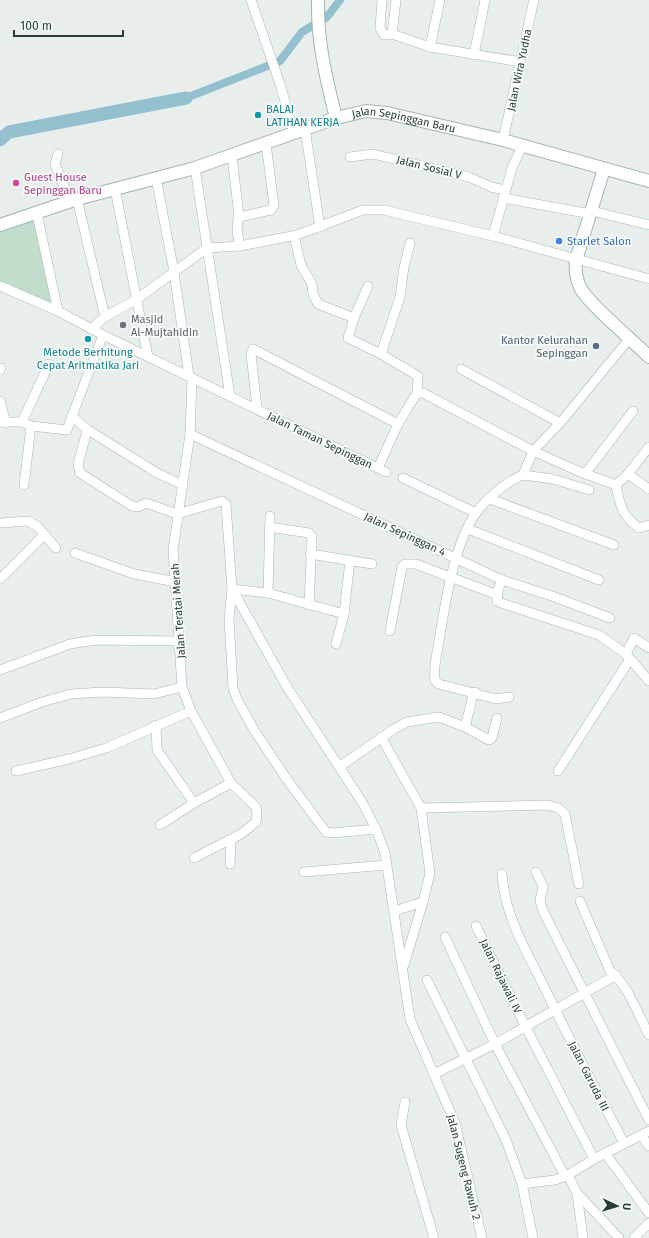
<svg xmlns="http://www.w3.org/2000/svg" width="649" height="1238" font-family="'Fira Sans',sans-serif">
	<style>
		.green { fill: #c2ddcc }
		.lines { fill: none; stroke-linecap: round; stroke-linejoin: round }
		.canal { stroke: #94bfce; stroke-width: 8 }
		.river { stroke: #94bfce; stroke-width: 13 }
		.street-casing { stroke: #a9b6b3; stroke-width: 10 }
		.secondary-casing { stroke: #a3b6b1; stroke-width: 14 }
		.street { stroke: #fff; stroke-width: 9 }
		.secondary { stroke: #fff; stroke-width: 12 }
		.culture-dot { fill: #0f9aa8; stroke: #f7fbf9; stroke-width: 1.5 }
		.hotel-dot { fill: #d1479c; stroke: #f7fbf9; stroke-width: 1.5 }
		.shop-dot { fill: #3f7fe0; stroke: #f7fbf9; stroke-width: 1.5 }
		.worship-dot { fill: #6b7280; stroke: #f7fbf9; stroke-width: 1.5 }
		.service-dot { fill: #5c6f8a; stroke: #f7fbf9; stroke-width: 1.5 }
		.labels { text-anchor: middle; stroke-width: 3.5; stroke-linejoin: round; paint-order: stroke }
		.street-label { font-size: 11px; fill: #263f3b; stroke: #f7fbf9 }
		.culture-label { font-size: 11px; fill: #0d838f; stroke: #f7fbf9; text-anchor: start }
		.hotel-label { font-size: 11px; fill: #b23c85; stroke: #f7fbf9; text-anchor: start }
		.shop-label { font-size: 11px; fill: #366cbe; stroke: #f7fbf9; text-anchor: start }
		.worship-label { font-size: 11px; fill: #5b616d; stroke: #f7fbf9; text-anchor: start }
		.service-label { font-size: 11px; fill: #4e5e75; stroke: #f7fbf9; text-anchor: end }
	</style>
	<rect width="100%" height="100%" fill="#e7eeec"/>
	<path class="green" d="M34 218 52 304 0 281V231Z"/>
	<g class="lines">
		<path class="canal" d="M186 98 280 61 302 32 327 17 340 0"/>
		<path class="river" d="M0 140 9 132 186 98"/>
		<g class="street-casing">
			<g id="street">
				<path d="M251 0 280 84 294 133"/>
				<path d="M382 0 380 28 384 35 392 34"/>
				<path d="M396 0 392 34 430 47 521 62"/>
				<path d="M430 47 440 0"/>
				<path d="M474 55 485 0"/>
				<path d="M305 129 320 227"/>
				<path d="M503 140 534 0"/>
				<path d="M522 146 512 168 493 236 649 279"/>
				<path d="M58 154 55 164 70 201"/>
				<path d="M232 155 239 217"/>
				<path d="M350 157 373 154 385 157 469 177 491 187 505 190"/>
				<path d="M195 168 230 396"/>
				<path d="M156 178 174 272 189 376"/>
				<path d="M115 189 148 357"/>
				<path d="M503 198 591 214"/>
				<path d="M77 199 105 317"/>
				<path d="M592 211 649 225"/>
				<path d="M37 214 58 311"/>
				<path d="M294 236 301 265 312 284 313 294 318 304 354 318"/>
				<path d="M410 243 404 267 400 297 381 354 418 376 417 393"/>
				<path d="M240 246C238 237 235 225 239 217L271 210 274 205 266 144"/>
				<path d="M0 286 58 311 103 335 386 472"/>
				<path d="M368 286 354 318 348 338 381 354"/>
				<path d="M91 329 105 317 137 299 207 248 240 246 297 235 363 210H384L493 236"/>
				<path d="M461 369 560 423"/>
				<path d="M0 370 1 368"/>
				<path d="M192 379 190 434 173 550 182 687 191 711 231 783 256 807 257 814 256 822 241 834 194 858"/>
				<path d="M0 401 6 423"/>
				<path d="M257 408 251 354 253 349 398 424"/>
				<path d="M0 422H22L31 426 67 430 72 416"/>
				<path d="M22 422 49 364"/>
				<path d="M88 430 72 416 103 335"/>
				<path d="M190 434 502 580 552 596 610 618"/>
				<path d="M378 468 398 424 417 393H423L533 451 560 423 630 338"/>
				<path d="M585 474 633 411"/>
				<path d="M628 474 649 489"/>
				<path d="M523 475 553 479 589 490"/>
				<path d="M403 478 476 513"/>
				<path d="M24 485 31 426"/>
				<path d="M183 485 157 473 88 430 87 431 78 464 80 473 132 506 138 507 146 503 177 514 222 501 226 504 232 589 287 687 362 802 376 829 385 853 410 1019 455 1123 482 1238"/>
				<path d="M616 485 628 474 649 447"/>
				<path d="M490 499 614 545"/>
				<path d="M0 523 28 521 37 526 56 548"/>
				<path d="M269 527 309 533 312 537 309 605"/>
				<path d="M468 529 599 580"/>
				<path d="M75 553 134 574 176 582"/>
				<path d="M310 554 372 564"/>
				<path d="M0 579 44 535"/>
				<path d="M502 580 498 590 497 601 501 603 599 635 626 654 649 681"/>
				<path d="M268 593 270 516"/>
				<path d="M344 614 268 593 232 589 229 619 233 688 237 699 254 730 288 781 326 832 333 833 376 829"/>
				<path d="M390 631 402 567 405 564H416L426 568 498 595"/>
				<path d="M336 644 344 614 350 560"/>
				<path d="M626 654 634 638 649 648"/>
				<path d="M0 670 70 644 96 640 179 641"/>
				<path d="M509 697 496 699 439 684 435 680C433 668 437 654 439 641 445 604 454 544 476 513 485 500 508 480 523 475L533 451 580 472 616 485C620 505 621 515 639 528L649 525"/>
				<path d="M0 718 42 702 71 694 103 692 154 694 182 687"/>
				<path d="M156 725 157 750 194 803"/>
				<path d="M465 727 473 695 475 692"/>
				<path d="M381 737 421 808 548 805 558 808 565 814 579 884"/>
				<path d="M339 767 394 729 407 722 432 718 439 717 465 727 489 740 492 738 497 718"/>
				<path d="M16 771 69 759 106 748 191 711"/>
				<path d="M558 771 630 659"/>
				<path d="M160 825 194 803 231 783"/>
				<path d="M230 864 231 841"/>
				<path d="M304 872 386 865"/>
				<path d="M536 872 543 886 540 901 543 911 649 1120"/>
				<path d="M502 874C505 919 529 955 548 995 572 1045 598 1094 624 1143"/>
				<path d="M580 901 610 971C627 983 639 1016 649 1035"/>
				<path d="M394 911 423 902"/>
				<path d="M476 926 517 1010 594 1159"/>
				<path d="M445 937 495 1044 565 1176"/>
				<path d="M404 965 423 902 430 873 421 808"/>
				<path d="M427 980 506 1140 522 1184 533 1238"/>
				<path d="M434 1074 495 1044 616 975"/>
				<path d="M405 1102 401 1125 434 1238"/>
				<path d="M641 1135 649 1146"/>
				<path d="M605 1153 649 1213"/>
				<path d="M568 1175 577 1193 619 1238"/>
				<path d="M522 1184 555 1180 568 1175 594 1159 649 1131"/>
				<path d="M577 1193 583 1238"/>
				<path d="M634 1238 649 1223"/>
			</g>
		</g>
		<g class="secondary-casing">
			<g id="secondary">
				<path d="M318 0C317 41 326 78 336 118"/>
				<path d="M604 169 576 260C575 269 576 278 580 287 586 302 635 342 649 357"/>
				<path id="s1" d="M0 225 77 199 195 168 336 118 366 111 387 113 503 140 649 181"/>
			</g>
		</g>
		<use href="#street" class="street"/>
		<use href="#secondary" class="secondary"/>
	</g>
	<g class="culture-dot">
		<circle cx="258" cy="115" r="4"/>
		<circle cx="88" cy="339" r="4"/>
	</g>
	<circle class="hotel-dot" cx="16" cy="183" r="4"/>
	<circle class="shop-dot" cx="559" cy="241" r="4"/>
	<circle class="worship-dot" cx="123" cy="325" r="4"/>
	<circle class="service-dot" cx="596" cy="346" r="4"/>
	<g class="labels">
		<g class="street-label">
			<text transform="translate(519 70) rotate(-78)" y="4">Jalan Wira Yudha</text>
			<text dy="4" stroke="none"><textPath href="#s1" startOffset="422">Jalan Sepinggan Baru</textPath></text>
			<text transform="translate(429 167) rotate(14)" y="4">Jalan Sosial V</text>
			<text transform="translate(320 440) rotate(26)" y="4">Jalan Taman Sepinggan</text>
			<text transform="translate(405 534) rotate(25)" y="4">Jalan Sepinggan 4</text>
			<text transform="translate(178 611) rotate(-94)" y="4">Jalan Teratai Merah</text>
			<text transform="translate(501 976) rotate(64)" y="4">Jalan Rajawali IV</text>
			<text transform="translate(589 1076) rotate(63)" y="4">Jalan Garuda III</text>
			<text transform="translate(464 1167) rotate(76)" y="4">Jalan Sugeng Rawuh 2</text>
		</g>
		<g class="culture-label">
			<text x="266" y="113">BALAI<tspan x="266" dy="13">LATIHAN KERJA</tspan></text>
			<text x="88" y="356" text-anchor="middle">Metode Berhitung<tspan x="88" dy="13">Cepat Aritmatika Jari</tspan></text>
		</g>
		<g class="hotel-label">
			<text x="24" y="181">Guest House<tspan x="24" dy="13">Sepinggan Baru</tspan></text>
		</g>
		<g class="shop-label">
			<text x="567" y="245">Starlet Salon</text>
		</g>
		<g class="worship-label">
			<text x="131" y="323">Masjid<tspan x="131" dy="13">Al-Mujtahidin</tspan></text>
		</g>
		<g class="service-label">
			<text x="588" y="344">Kantor Kelurahan<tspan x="588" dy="13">Sepinggan</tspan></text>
		</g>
	</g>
	<g transform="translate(617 1206) rotate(94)" stroke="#f7fbf9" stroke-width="3" paint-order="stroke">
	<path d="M0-3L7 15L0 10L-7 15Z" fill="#263f3b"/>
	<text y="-6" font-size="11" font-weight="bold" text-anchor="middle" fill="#263f3b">U</text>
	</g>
	<path d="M14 30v6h109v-6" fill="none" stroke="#263f3b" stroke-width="2"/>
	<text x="20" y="30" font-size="12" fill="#263f3b" stroke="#f7fbf9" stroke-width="3" paint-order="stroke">100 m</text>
</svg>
